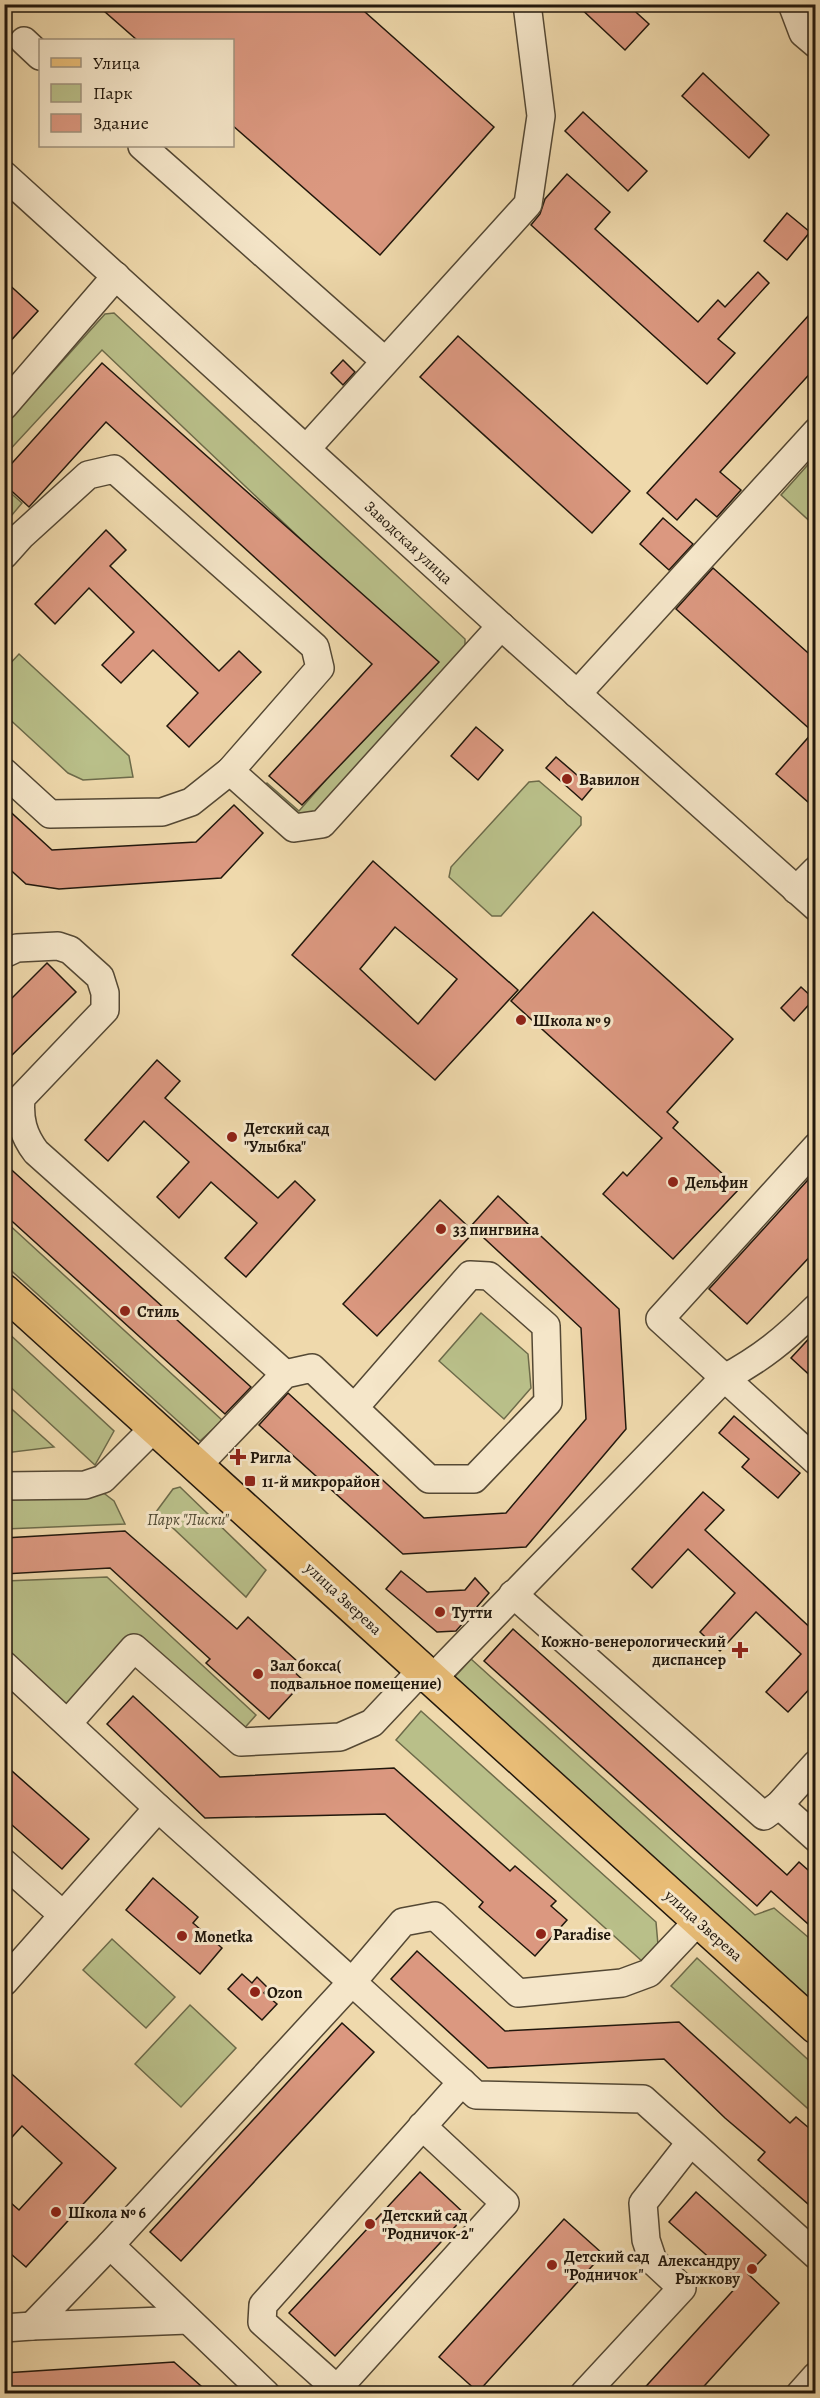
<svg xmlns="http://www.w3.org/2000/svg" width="820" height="2398" font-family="Alegreya,serif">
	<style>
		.green { fill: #b9bf89; stroke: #6d6b4a; stroke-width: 1.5 }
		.building { fill: #db9880; stroke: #21170c; stroke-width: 1.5; fill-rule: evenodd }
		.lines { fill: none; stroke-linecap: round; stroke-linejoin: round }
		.minor-casing { stroke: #544834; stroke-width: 30 }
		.major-casing { stroke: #21170c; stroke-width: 36 }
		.minor { stroke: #f5e6c9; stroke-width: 27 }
		.major { stroke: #e8bc76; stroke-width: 33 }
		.poi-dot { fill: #8f2418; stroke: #f5e6c9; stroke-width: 2 }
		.labels { text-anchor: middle; stroke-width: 6; stroke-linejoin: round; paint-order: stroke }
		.street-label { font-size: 16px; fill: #21170c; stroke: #f5e6c9 }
		.poi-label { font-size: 16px; font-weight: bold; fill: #21170c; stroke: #f5e6c9; text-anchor: start }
		.park-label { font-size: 16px; font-style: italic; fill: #4f4932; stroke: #f5e6c9 }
	</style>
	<rect width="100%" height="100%" fill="#efd9ac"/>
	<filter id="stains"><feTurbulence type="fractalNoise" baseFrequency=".00333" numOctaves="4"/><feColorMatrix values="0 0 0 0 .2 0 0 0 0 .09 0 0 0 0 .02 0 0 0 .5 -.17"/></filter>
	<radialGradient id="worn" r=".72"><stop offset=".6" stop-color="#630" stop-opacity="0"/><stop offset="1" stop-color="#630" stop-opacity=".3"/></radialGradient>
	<g class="green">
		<path d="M114 313 465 639V650L318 818H293L262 789 267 783 299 811 429 661 102 350 5 455 4 426 105 314Z"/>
		<path d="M813 459 816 461 815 526 781 495Z"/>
		<path d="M4 487 22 503 12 515 5 508Z"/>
		<path d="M19 654 129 756 133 777 83 780 68 773 5 715V669Z"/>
		<path d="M539 781 581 817V825L501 916H492L449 877 451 867 529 782Z"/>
		<path d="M5 1221 222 1420H223L200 1441 5 1265Z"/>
		<path d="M481 1313 528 1354 531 1388 504 1419 439 1361Z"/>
		<path d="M5 1330 114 1431 95 1465 5 1382Z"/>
		<path d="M4 1403H5L54 1447 5 1453Z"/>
		<path d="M180 1487 266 1570 246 1597 156 1512 173 1489Z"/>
		<path d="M97 1488 114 1501 125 1524 5 1529 4 1498Z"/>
		<path d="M107 1577 256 1715 241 1732 138 1638 64 1709 5 1655V1581Z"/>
		<path d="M471 1659 755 1915 774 1908 815 1943V2008L451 1681Z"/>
		<path d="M421 1711 656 1922 658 1945 643 1962 396 1740Z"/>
		<path d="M112 1939 175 1997 146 2028 83 1970Z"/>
		<path d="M697 1958 815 2066V2115L671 1986Z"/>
		<path d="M190 2005 236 2048 181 2107 135 2064Z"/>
	</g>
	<g class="building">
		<path d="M96 4H356L494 127 380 255 232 125V40H137Z"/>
		<path d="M576 4H627L649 24 625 50Z"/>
		<path d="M703 73 769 135 749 158 682 96Z"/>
		<path d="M583 112 647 171 628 191 565 131Z"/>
		<path d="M567 174 610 212 595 229 698 322 718 300 725 307 758 272 769 283 718 339 735 353 707 384 531 225 540 214 545 199Z"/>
		<path d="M787 213 810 232 787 260 764 241Z"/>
		<path d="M4 280 38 311 4 348Z"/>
		<path d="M808 316 816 323V367L720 472 741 490 717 517 696 499 677 520 647 493Z"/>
		<path d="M458 336 630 491 592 533 420 377Z"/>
		<path d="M343 360 355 372 343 385 331 373Z"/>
		<path d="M102 363 439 662 302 805 269 776 372 664 106 422 29 507 4 484V472Z"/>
		<path d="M663 518 693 544 669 570 640 544Z"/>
		<path d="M106 530 126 550 110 566 219 671 239 651 261 672 189 747 167 726 198 693 153 650 121 683 102 665 134 632 89 588 55 624 35 604Z"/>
		<path d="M713 568 816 660V809L776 774 813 732 676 609Z"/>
		<path d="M476 727 503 750 478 780 451 756Z"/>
		<path d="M556 757 592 788 582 800 546 768Z"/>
		<path d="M234 805 263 833 221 878 59 889 26 884 4 864V806L52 850 196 842Z"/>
		<path d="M373 861 518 990 435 1080 292 955ZM395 927 457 979 418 1024 360 969Z"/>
		<path d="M593 912 733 1039 667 1112 678 1122 673 1128 739 1189 673 1259 603 1194 623 1172 627 1176 662 1138 511 1001Z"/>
		<path d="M47 963 76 992 4 1063V1006Z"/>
		<path d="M801 987 814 999 794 1021 781 1008Z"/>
		<path d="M157 1060 180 1081 165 1098 278 1198 295 1181 315 1200 246 1277 225 1258 257 1223 211 1182 179 1218 157 1197 189 1162 144 1121 108 1161 85 1140Z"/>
		<path d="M4 1163 251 1387 225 1414 4 1214Z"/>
		<path d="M816 1171V1250L747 1324 709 1289Z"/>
		<path d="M498 1196 619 1309 626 1429 526 1547 403 1554 259 1425 288 1393 424 1518 506 1513 586 1419 581 1328 471 1226Z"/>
		<path d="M440 1200 474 1232 377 1336 343 1304Z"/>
		<path d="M816 1331V1381L791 1358Z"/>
		<path d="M734 1416 800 1473 778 1498 742 1467 749 1459 719 1433Z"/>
		<path d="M703 1492 724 1510 705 1530 816 1633V1682L788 1712 766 1692 801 1654 756 1612 720 1651 700 1632 735 1593 688 1549 652 1588 632 1569Z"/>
		<path d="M125 1531 237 1629 248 1617 297 1661 290 1668 304 1681 269 1719 206 1663 210 1659 110 1568 4 1574V1538Z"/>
		<path d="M401 1571 427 1592 465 1590 475 1578 489 1593 456 1631 437 1632 386 1589Z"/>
		<path d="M513 1629 787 1875 799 1862 816 1877V1931L771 1891 757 1906 484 1661Z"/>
		<path d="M133 1696 220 1777 394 1768 510 1871 515 1866 556 1901 551 1906 567 1920 535 1956 479 1907 483 1902 385 1814 205 1818 107 1724Z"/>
		<path d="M4 1764 89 1839 62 1869 4 1818Z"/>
		<path d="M153 1878 198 1917 193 1923 222 1948 200 1974 126 1910Z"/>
		<path d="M417 1951 505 2031 679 2022 790 2123 796 2117 816 2134V2211L758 2160 765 2152 725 2118 664 2059 488 2068 391 1979Z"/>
		<path d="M242 1974 252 1983 257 1977 268 1988 264 1993 277 2004 262 2020 228 1989Z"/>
		<path d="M342 2023 374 2052 181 2261 150 2232Z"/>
		<path d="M4 2067 116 2168 26 2267 4 2248V2197L19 2210 62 2163 22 2126 4 2146Z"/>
		<path d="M420 2172 466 2215 335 2356 289 2313Z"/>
		<path d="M696 2192 766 2255 748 2274 779 2303 697 2394H639L739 2284 669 2222Z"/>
		<path d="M564 2219 603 2254 478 2392 439 2357Z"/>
		<path d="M174 2362 210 2394H4V2373Z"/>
	</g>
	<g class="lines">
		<g class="minor-casing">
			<g id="minor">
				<path d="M792 4 803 33 816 44"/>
				<path d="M24 41 40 56"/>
				<path d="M142 146 385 361"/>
				<path d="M4 175 501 626 816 907"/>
				<path d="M4 406 116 276"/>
				<path d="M307 448 528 204 541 116 527 4"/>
				<path d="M4 555 21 536 88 475 114 469 315 647 320 668 230 771"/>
				<path d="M577 694 816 432"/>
				<path d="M4 772 50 814 162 812 191 802 230 771 294 828 322 824 501 626"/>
				<path d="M796 890 816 870"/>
				<path d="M4 954 17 948 58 946 70 950 100 977 105 993V1010L21 1098C19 1119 23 1135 36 1152L285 1374"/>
				<path d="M816 1147 660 1319 816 1461"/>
				<path d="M198 1465 285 1374 312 1368 429 1479H474L548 1402 546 1326 489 1276 470 1275 355 1407"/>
				<path d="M4 1486 85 1485 103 1479 156 1426"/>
				<path d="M513 1594 764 1816 779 1805 816 1764"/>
				<path d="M4 1665 158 1808 352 1982 110 2245 266 2394"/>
				<path d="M432 1679 723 1379C762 1358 784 1340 816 1308"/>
				<path d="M68 1723 134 1648 241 1742 340 1737 372 1723 422 1670"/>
				<path d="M779 1805 816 1838"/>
				<path d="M4 1863 63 1915"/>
				<path d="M699 1920 649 1973 622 1983 518 1993 435 1916 403 1922 352 1982 476 2095 643 2099 816 2255"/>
				<path d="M4 1982 158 1808"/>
				<path d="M422 2126 505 2203 337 2389 262 2322 263 2305 462 2082"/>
				<path d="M110 2245 32 2326 188 2320"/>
				<path d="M4 2328 32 2326"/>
				<path d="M584 2394 682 2288 653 2261 646 2240 643 2203 690 2143"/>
				<path d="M800 2394 816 2376"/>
			</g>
		</g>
		<g class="major-casing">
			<path id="major" d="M4 1291 816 2027"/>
		</g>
		<use href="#minor" class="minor"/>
		<use href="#major" class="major"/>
	</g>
	<g class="poi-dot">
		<circle cx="567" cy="779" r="6"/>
		<circle cx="521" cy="1020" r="6"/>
		<circle cx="232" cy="1137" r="6"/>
		<circle cx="673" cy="1182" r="6"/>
		<circle cx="441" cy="1229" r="6"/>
		<circle cx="125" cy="1311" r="6"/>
		<path d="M235 1448h6v6h6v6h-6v6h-6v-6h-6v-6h6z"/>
		<rect x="244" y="1475" width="12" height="12" rx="3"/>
		<circle cx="440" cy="1612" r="6"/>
		<path d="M737 1641h6v6h6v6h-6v6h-6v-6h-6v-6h6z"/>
		<circle cx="258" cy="1674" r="6"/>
		<circle cx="541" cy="1934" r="6"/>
		<circle cx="182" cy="1936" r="6"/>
		<circle cx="255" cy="1992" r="6"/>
		<circle cx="56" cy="2212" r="6"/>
		<circle cx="370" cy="2224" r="6"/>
		<circle cx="552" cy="2265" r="6"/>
		<circle cx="752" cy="2269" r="6"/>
	</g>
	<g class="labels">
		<g class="street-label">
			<text transform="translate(409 542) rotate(43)" y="6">Заводская улица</text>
			<text transform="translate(344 1598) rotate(43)" y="6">улица Зверева</text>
			<text transform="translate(704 1925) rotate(42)" y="6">улица Зверева</text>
		</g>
		<g class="poi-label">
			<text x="579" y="785">Вавилон</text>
			<text x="533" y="1026">Школа № 9</text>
			<text x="244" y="1134">Детский сад<tspan x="244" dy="18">"Улыбка"</tspan></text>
			<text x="685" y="1188">Дельфин</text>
			<text x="453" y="1235">33 пингвина</text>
			<text x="137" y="1317">Стиль</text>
			<text x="250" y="1463">Ригла</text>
			<text x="262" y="1487">11-й микрорайон</text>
			<text x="452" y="1618">Тутти</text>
			<text x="726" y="1647" text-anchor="end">Кожно-венерологический<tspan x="726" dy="18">диспансер</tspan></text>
			<text x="270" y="1671">Зал бокса(<tspan x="270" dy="18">подвальное помещение)</tspan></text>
			<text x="553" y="1940">Paradise</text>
			<text x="194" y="1942">Monetka</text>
			<text x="267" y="1998">Ozon</text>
			<text x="68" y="2218">Школа № 6</text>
			<text x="382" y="2221">Детский сад<tspan x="382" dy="18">"Родничок-2"</tspan></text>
			<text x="564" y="2262">Детский сад<tspan x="564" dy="18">"Родничок"</tspan></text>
			<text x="740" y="2266" text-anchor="end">Александру<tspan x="740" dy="18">Рыжкову</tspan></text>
		</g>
		<g class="park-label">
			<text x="188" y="1525">Парк "Лиски"</text>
		</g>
	</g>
	<rect width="820" height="2398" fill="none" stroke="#efd9ac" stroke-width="24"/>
	<rect x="6" y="6" width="808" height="2386" fill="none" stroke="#21170c" stroke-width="3"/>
	<rect x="12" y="12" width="796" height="2374" fill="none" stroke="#21170c" stroke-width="1.5"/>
	<rect x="39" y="39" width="195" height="108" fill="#f5e6c9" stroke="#a0937d" stroke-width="1.5"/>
	<rect x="51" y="58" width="30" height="9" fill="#e8bc76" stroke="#a0937d" stroke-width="1.5"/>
	<text x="93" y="69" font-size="18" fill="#21170c">Улица</text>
	<rect x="51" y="84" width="30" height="18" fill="#b9bf89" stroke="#a0937d" stroke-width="1.5"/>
	<text x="93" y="99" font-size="18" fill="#21170c">Парк</text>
	<rect x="51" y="114" width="30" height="18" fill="#db9880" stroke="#a0937d" stroke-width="1.5"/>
	<text x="93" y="129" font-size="18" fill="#21170c">Здание</text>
	<rect width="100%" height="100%" filter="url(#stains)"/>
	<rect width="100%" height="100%" fill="url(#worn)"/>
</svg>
